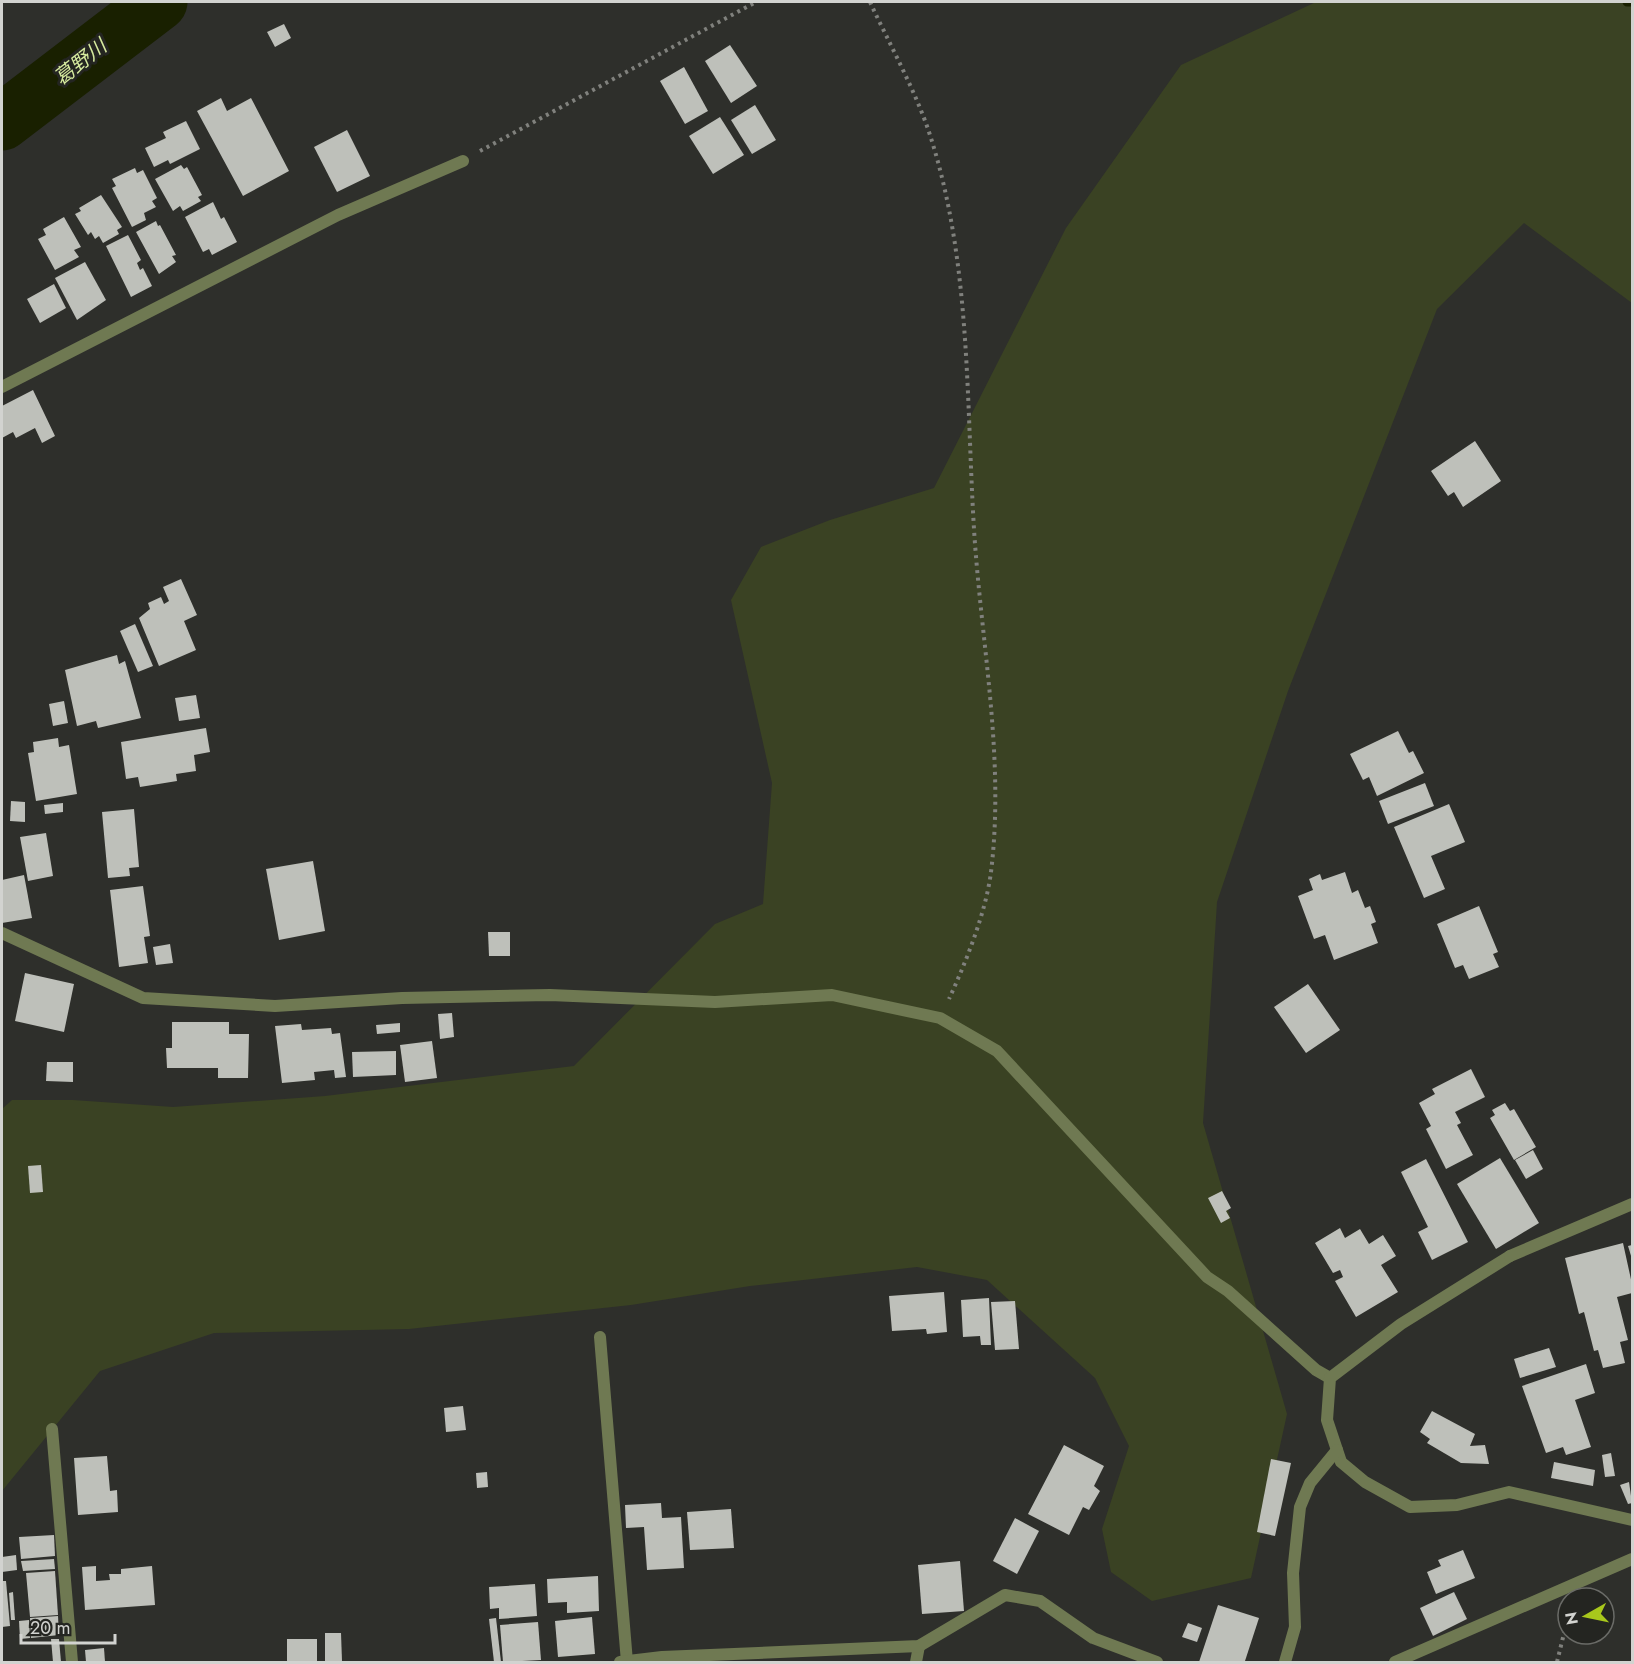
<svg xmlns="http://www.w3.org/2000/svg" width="1634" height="1664" font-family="Jost,'Noto Sans JP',sans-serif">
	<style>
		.green { fill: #3a4223 }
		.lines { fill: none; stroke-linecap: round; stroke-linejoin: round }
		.stream { stroke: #192000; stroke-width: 9 }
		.river { stroke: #192000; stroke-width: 57 }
		.building { fill: #bec0ba }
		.path { stroke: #80817d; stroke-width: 4; stroke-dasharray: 3 4.5; stroke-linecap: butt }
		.service { stroke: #6f7952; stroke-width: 12 }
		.minor { stroke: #6f7952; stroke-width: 12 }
		.labels { text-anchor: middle; stroke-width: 6; stroke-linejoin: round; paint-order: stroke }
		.water-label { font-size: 20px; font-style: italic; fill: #d7eb9f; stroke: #242521 }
	</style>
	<rect width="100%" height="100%" fill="#2e2f2b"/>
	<path class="green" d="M1316 2H1632V303L1524 223 1437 309 1288 691 1217 902 1203 1123 1287 1414 1251 1578 1152 1601 1111 1572 1102 1529 1129 1446 1095 1378 987 1280 917 1267 750 1286 631 1305 409 1329 214 1333 100 1371 2 1491V1109L12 1100H73L173 1107 325 1096 574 1066 715 924 763 904 772 783 731 600 761 547 830 520 934 488 1066 228 1181 65Z"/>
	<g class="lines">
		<path class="stream" d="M1627 2H1632"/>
		<path class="river" d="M2 122 159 2"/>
	</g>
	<g class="building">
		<path d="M284 24 291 38 275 47 267 32Z"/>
		<path d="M730 45 757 86 731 103 705 61Z"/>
		<path d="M684 67 708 111 685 124 660 81Z"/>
		<path d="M221 98 227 111 251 98 289 171 243 196 197 111Z"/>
		<path d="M755 105 776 140 752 154 731 120Z"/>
		<path d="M720 117 744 155 713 174 689 136Z"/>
		<path d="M186 121 200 149 170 164 168 160 154 167 145 148 166 138 163 132Z"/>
		<path d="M347 130 370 176 337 192 314 147Z"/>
		<path d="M181 165 184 169 187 167 202 195 198 197 201 201 183 211 180 206 173 211 155 179Z"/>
		<path d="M135 168 137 173 143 170 157 198 152 201 156 207 144 213 146 220 132 227 112 188 116 186 112 179Z"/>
		<path d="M101 195 122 227 117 230 119 234 103 243 99 236 95 239 91 232 88 235 75 214 81 211 79 208Z"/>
		<path d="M213 202 221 219 224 217 237 242 212 255 209 249 203 252 185 217Z"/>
		<path d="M64 217 81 247 74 250 79 257 55 270 38 239 46 235 43 229Z"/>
		<path d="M156 221 158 226 160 225 176 255 172 256 176 262 159 274 136 232Z"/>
		<path d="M128 235 141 260 137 263 140 270 143 268 152 286 131 297 106 246Z"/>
		<path d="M85 262 106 300 77 320 55 278Z"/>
		<path d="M54 284 66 308 40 323 27 299Z"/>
		<path d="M33 390 55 436 42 443 35 428 16 438 13 432 2 438V406Z"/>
		<path d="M1475 441 1501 481 1463 507 1454 492 1448 496 1431 471Z"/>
		<path d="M181 579 197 615 184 621 196 650 159 666 139 618 150 609 148 603 161 597 164 604 169 601 163 587Z"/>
		<path d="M135 624 153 666 138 672 120 631Z"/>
		<path d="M117 655 119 664 125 661 141 718 98 728 96 721 77 726 65 670Z"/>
		<path d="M196 695 200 718 179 721 175 698Z"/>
		<path d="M64 701 68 723 53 726 49 704Z"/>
		<path d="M206 728 210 752 194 755 196 771 176 774 177 781 140 787 138 777 126 779 121 742Z"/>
		<path d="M1398 731 1409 753 1413 751 1424 773 1377 796 1369 777 1363 780 1350 754Z"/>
		<path d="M58 738 59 747 69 745 77 794 36 801 28 753 34 752 33 742Z"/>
		<path d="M1425 783 1434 806 1388 824 1379 801Z"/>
		<path d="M11 801 25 802V822L10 821Z"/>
		<path d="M63 803V812L45 814 44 805Z"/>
		<path d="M1449 804 1465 842 1431 856 1445 889 1424 898 1394 827Z"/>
		<path d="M134 809 139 867 129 868 130 876 108 878 102 812Z"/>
		<path d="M46 833 53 876 28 881 20 837Z"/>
		<path d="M313 861 325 931 279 940 266 869Z"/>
		<path d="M1345 872 1352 893 1358 890 1365 908 1370 906 1376 922 1371 924 1378 943 1334 960 1325 935 1314 939 1298 896 1313 890 1309 879 1320 874 1322 880Z"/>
		<path d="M24 875 32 918 2 923V880Z"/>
		<path d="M143 886 150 936 144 937 148 963 119 967 110 890Z"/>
		<path d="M1479 906 1498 952 1493 954 1499 967 1469 979 1463 965 1455 968 1437 924Z"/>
		<path d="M488 932H510V956H489Z"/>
		<path d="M170 944 173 963 156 965 153 947Z"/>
		<path d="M25 973 74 984 64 1032 15 1021Z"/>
		<path d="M1308 984 1340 1030 1306 1053 1274 1007Z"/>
		<path d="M452 1013 454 1037 440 1039 438 1014Z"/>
		<path d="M172 1022H229V1034H249L248 1078H218V1068H167L166 1048H172Z"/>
		<path d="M400 1023V1032L377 1034 376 1025Z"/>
		<path d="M301 1024 302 1030 331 1028 332 1034 340 1033 346 1077 335 1078 334 1070 314 1072 315 1080 282 1083 275 1026Z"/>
		<path d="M432 1041 437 1078 405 1082 400 1045Z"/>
		<path d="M396 1051V1075L353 1077 352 1052Z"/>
		<path d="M47 1062H73V1082L46 1081Z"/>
		<path d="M1471 1069 1485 1097 1455 1112 1461 1123 1457 1125 1473 1155 1446 1169 1426 1129 1431 1126 1419 1103 1435 1094 1432 1089Z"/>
		<path d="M1505 1103 1510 1111 1514 1109 1536 1147 1514 1160 1490 1118 1495 1115 1492 1110Z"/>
		<path d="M1533 1150 1543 1169 1526 1179 1515 1160Z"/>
		<path d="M1500 1158 1539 1223 1496 1249 1457 1184Z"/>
		<path d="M1426 1159 1468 1242 1432 1260 1418 1232 1428 1227 1401 1172Z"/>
		<path d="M41 1165 43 1192 30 1193 28 1166Z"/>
		<path d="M1222 1191 1231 1208 1226 1211 1230 1218 1221 1223 1208 1198Z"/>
		<path d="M1340 1228 1345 1238 1360 1229 1369 1244 1383 1235 1396 1256 1381 1265 1398 1292 1356 1317 1335 1281 1343 1277 1340 1270 1333 1273 1315 1243Z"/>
		<path d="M1623 1243 1632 1284V1293L1617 1297 1628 1340 1620 1342 1625 1363 1603 1368 1598 1350 1594 1351 1584 1312 1579 1314 1565 1258Z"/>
		<path d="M1632 1245V1259L1628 1246Z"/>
		<path d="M944 1292 947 1332 927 1334 926 1329 892 1331 889 1296Z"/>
		<path d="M989 1298 991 1345H981L980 1336 963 1337 961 1300Z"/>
		<path d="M1015 1301 1019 1349 995 1350 991 1302Z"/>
		<path d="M1549 1348 1556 1367 1520 1378 1514 1359Z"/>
		<path d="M1586 1364 1595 1393 1575 1400 1591 1447 1566 1455 1563 1447 1546 1453 1522 1386Z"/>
		<path d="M463 1406 466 1430 446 1432 444 1408Z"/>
		<path d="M1432 1411 1475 1434 1470 1446 1485 1445 1489 1464 1461 1463 1427 1443 1430 1439 1420 1432Z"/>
		<path d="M1064 1445 1104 1466 1094 1486 1100 1491 1089 1510 1083 1507 1069 1535 1028 1514Z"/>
		<path d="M1611 1453 1615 1476 1605 1477 1602 1455Z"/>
		<path d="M107 1456 110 1491 117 1490 118 1512 78 1515 74 1458Z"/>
		<path d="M1271 1459 1291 1463 1275 1536 1257 1532Z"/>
		<path d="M1554 1462 1595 1470 1593 1486 1551 1478Z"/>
		<path d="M487 1472 488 1487 477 1488 476 1473Z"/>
		<path d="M1629 1482 1632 1503 1628 1504 1620 1485Z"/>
		<path d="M661 1503 662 1518 681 1517 684 1568 647 1570 644 1527 626 1528 625 1505Z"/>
		<path d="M731 1509 734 1548 690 1550 687 1512Z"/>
		<path d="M1015 1518 1039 1531 1017 1574 993 1561Z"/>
		<path d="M54 1535 55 1556 21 1559 19 1537Z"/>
		<path d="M1463 1550 1475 1578 1436 1594 1427 1572 1441 1566 1438 1560Z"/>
		<path d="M16 1555 17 1570 2 1572V1557Z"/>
		<path d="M54 1559 55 1569 23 1571 21 1561Z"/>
		<path d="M960 1561 964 1611 922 1614 918 1565Z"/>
		<path d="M96 1566V1581L110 1580 109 1574H121V1569L152 1566 155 1605 85 1610 82 1567Z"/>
		<path d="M55 1571 58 1615 30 1617 26 1573Z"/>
		<path d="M598 1576 599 1611 567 1613V1602L548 1603 547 1579Z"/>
		<path d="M2 1581H6L10 1626 2 1627Z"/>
		<path d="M535 1584 537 1616 499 1619V1608L490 1609 489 1587Z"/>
		<path d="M13 1592 15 1620H11L9 1593Z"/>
		<path d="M1454 1592 1467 1619 1433 1636 1420 1608Z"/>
		<path d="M1218 1605 1259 1618 1245 1661 1199 1662Z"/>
		<path d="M58 1616 59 1635 31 1638 30 1618Z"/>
		<path d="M592 1617 595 1654 558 1657 555 1621Z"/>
		<path d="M496 1618 501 1662H494L489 1619Z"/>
		<path d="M29 1620 30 1638 20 1639 19 1621Z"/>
		<path d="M538 1622 541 1660 503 1662 500 1625Z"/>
		<path d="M1188 1623 1202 1628 1197 1642 1182 1637Z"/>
		<path d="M325 1633H341L342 1661H325Z"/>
		<path d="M51 1639H59L61 1662H53Z"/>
		<rect x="287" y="1639" width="30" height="23"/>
		<path d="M104 1648 105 1662H86L85 1650Z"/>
	</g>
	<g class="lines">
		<g class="path">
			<path d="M870 2C889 43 915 90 929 132 971 260 966 397 974 529 981 643 1005 757 991 872 986 912 966 962 949 999"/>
			<path d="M480 151 756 2"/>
			<path d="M1557 1662 1568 1617"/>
		</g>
		<g class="service">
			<path d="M2 387 338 215 463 161"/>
			<path d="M2 933 143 998 275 1006 402 998 550 995 715 1002 832 995 940 1018 997 1051 1207 1277 1228 1291 1316 1370 1330 1378"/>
			<path d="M1510 1256 1401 1324 1330 1378 1327 1420 1341 1462 1365 1482 1410 1507 1457 1505 1509 1492 1632 1520"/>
			<path d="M916 1662 919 1646"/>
			<path d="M1285 1662 1295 1627 1293 1573 1300 1507 1310 1483 1337 1450"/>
			<path d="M1395 1662 1632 1559"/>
		</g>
		<g class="minor">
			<path d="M1510 1256 1632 1204"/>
			<path d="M600 1337 627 1662"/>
			<path d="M52 1429 72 1662"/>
			<path d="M620 1662 662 1657 919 1646 1005 1595 1040 1601 1093 1638 1157 1662"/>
		</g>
	</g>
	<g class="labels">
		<g class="water-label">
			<text transform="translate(80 62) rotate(-38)" y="7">葛野川</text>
		</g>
	</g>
	<rect width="1634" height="1664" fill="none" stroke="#d2d3d0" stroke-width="6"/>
	<g transform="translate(1586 1616) rotate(261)"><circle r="28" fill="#242521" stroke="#6a6b67" stroke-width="1.5"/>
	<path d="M0-4.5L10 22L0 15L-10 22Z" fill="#a8c71c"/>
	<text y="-9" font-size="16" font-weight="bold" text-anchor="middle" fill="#d2d3d0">N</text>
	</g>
	<path d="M21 1634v9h94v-9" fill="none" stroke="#d2d3d0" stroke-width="3"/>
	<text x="30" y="1634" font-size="18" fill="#d2d3d0" stroke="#242521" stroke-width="4.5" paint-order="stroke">20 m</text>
</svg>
